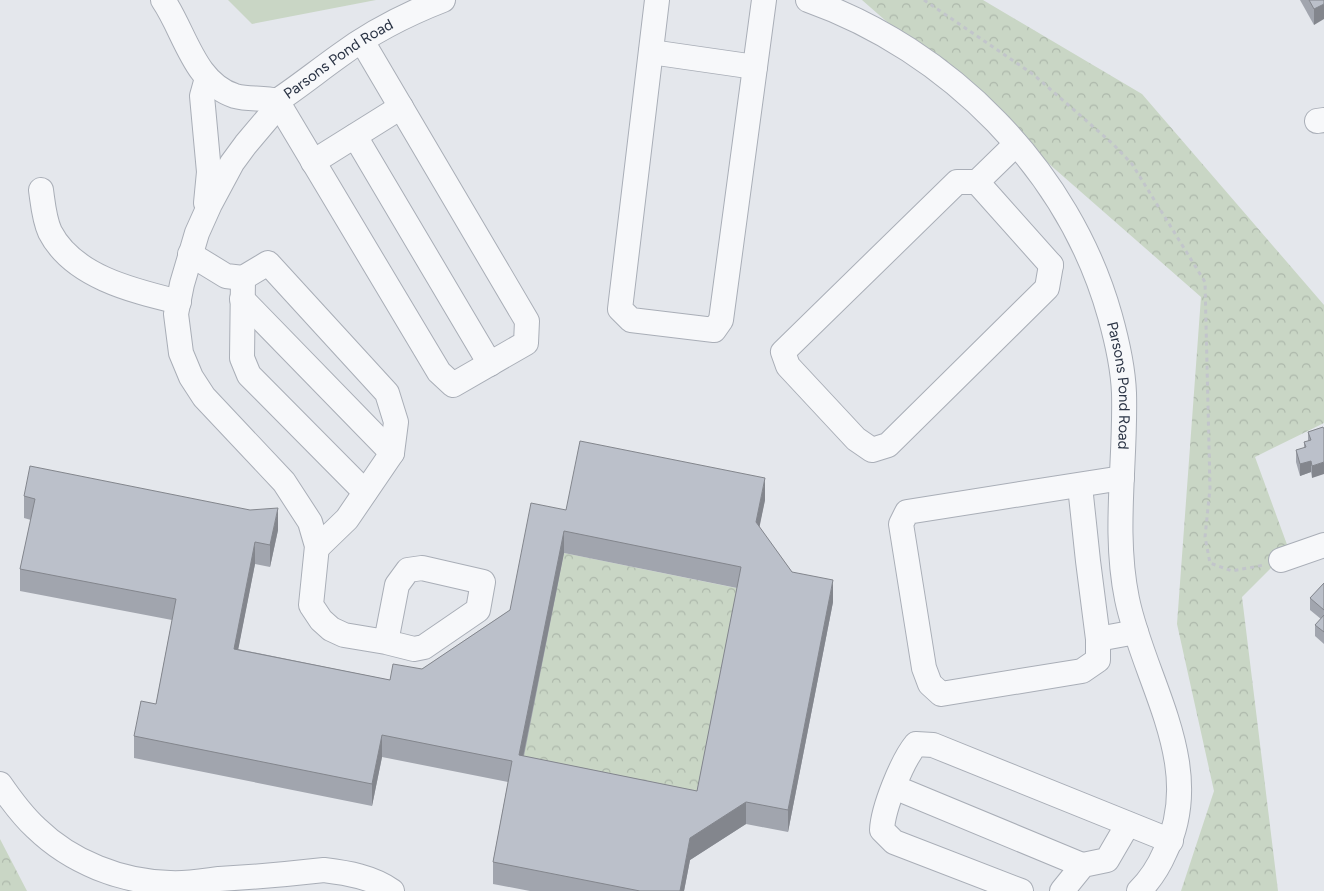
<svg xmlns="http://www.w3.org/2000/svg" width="1324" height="891" font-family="Figtree,sans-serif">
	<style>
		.grass { fill: #c9d6c5 }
		.forest { fill: url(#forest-crowns) }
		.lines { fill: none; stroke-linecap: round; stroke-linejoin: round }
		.minor-casing { stroke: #a9aeb7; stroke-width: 26 }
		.path { stroke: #c2c5cb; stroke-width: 3; stroke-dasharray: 4 4; stroke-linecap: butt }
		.minor { stroke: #f7f8fa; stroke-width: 24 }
		.wall { fill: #a1a5ae; fill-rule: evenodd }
		.shaded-wall { fill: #83868d }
		.building { fill: #bbc0ca; stroke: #83868d; fill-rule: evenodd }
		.labels { text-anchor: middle; stroke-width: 4; stroke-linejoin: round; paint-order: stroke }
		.street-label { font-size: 15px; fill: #2b3445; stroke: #f4f6f9 }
	</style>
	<defs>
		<pattern id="forest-crowns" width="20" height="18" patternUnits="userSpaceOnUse" patternTransform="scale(1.25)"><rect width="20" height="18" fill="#c9d6c5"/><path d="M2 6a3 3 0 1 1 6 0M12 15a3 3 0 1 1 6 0" fill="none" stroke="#adb8ab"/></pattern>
	</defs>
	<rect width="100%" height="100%" fill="#e4e7ec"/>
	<path class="grass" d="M228 0H376L252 24Z"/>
	<g class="forest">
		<path d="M862 0H983L1142 94 1324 305V423L1255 457 1289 550 1242 597 1278 891H1181L1214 791 1177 624 1201 297Z"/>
		<path d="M564 553 741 589 697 813 519 777Z"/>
		<path d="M0 839 27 891H0Z"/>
	</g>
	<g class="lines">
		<g class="minor-casing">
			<g id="minor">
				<path id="s1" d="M163 0C185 32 194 83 235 96 249 100 263 97 277 101 298 87 318 71 339 56 370 33 407 14 443 0"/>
				<path d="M657 0 620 309 631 320 714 330 721 320 764 0"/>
				<path id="s2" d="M808 0C949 50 1069 170 1110 316 1117 341 1123 367 1124 393 1126 462 1113 531 1127 599 1144 682 1207 766 1165 852 1159 866 1150 880 1139 891"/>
				<path d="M651 52 755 67"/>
				<path d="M277 101 273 112 246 144 232 163 210 204 197 233 182 284 176 314 181 353 191 377 204 397 284 482 310 522 317 546 311 605 321 620 331 629 344 635 386 642 414 649 424 647 478 610 483 582 422 568 408 570 397 585 386 642"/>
				<path d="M277 101 439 372 453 385 526 343 527 321 362 41"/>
				<path d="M1317 121 1324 120"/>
				<path d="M355 136 490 364"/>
				<path d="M1016 144 977 182H957L783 352 788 366 856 439 872 450 888 445 1047 288 1051 265"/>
				<path d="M313 162 401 107"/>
				<path d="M977 182 1051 265"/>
				<path d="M41 190C43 204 44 219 50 232 73 277 134 291 179 302"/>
				<path d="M206 203 209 172 202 96 207 78"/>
				<path d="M190 254 226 276 243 278 268 263 387 393 396 422 392 453 347 519 317 548"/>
				<path d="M243 278 242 358 249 375 365 492"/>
				<path d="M242 299 392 453"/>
				<path d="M1122 478 907 512 901 524 924 668 930 684 941 694 1082 671 1098 660V639L1136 632"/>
				<path d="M1080 486 1088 561 1098 639"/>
				<path d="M1281 560 1324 545"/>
				<path d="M0 784C11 800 22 815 36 828 71 862 121 882 170 883 186 884 203 881 219 879 254 877 289 874 324 870 348 873 372 877 392 891"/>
				<path d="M894 787 1082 865"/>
				<path d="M1021 891 894 842 882 830C883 808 902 761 916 744L933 745 1171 841"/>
				<path d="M1062 891 1083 865 1107 860 1128 824"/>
			</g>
		</g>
		<path class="path" d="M924 0 1034 75 1113 144 1132 164 1205 282 1210 488 1205 537 1210 563 1232 571 1264 565"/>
		<use href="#minor" class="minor"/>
	</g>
	<g class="wall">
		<path d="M1300 0H1324L1314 25Z"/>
		<path d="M1323 427 1312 478 1311 472 1300 476 1296 462V450L1304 448V442L1308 441V432Z"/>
		<path d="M24 496 278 530 270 567 255 564 238 649 390 680 422 669 510 610 566 510 765 500 759 527 792 572 833 602 788 832 746 824 690 860 684 891H530L493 884V862L508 782 382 757 372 806 134 758V736L156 704 172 620 20 591V569L31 520 24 518ZM564 553 737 588 697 791 524 756Z"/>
		<path d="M1324 583V644L1315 636V625L1321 619 1310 610V598Z"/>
	</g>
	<g class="shaded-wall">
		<path d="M1324 4V19L1314 25V9Z"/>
		<path d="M1311 461V472L1300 476V464Z"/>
		<path d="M1324 462V474L1312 478V466Z"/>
		<path d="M765 478V500L756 544V522Z"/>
		<path d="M278 508V530L270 567V545Z"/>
		<path d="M564 531V553L519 777V755Z"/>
		<path d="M255 542V564L234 671V649Z"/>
		<path d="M833 580V602L788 832V810Z"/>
		<path d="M382 735V757L372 806V784Z"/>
		<path d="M746 802V824L690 860 684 891H680L690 838Z"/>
	</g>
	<g class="building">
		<path d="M1309 0H1324V4L1314 9Z"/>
		<path d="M1323 427 1324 429V462L1312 466 1311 461 1300 464 1296 450 1306 447 1304 442 1311 440 1308 432Z"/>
		<path d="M580 441 765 478 756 522 792 572 833 580 788 810 746 802 690 838 680 891H640L493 862 512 761 382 735 372 784 134 736 141 701 156 704 176 599 20 569 35 499 24 496 30 466 250 510 278 508 270 545 255 542 234 649 390 680 393 664 422 669 510 610 531 503 566 510ZM564 531 741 567 697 791 519 755Z"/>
		<path d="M1324 583V610L1310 598Z"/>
		<path d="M1324 615V632L1315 625Z"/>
	</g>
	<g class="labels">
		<g class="street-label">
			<text dy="5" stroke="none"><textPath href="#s1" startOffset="240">Parsons Pond Road</textPath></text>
			<text dy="5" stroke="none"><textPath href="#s2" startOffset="524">Parsons Pond Road</textPath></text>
		</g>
	</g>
</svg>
